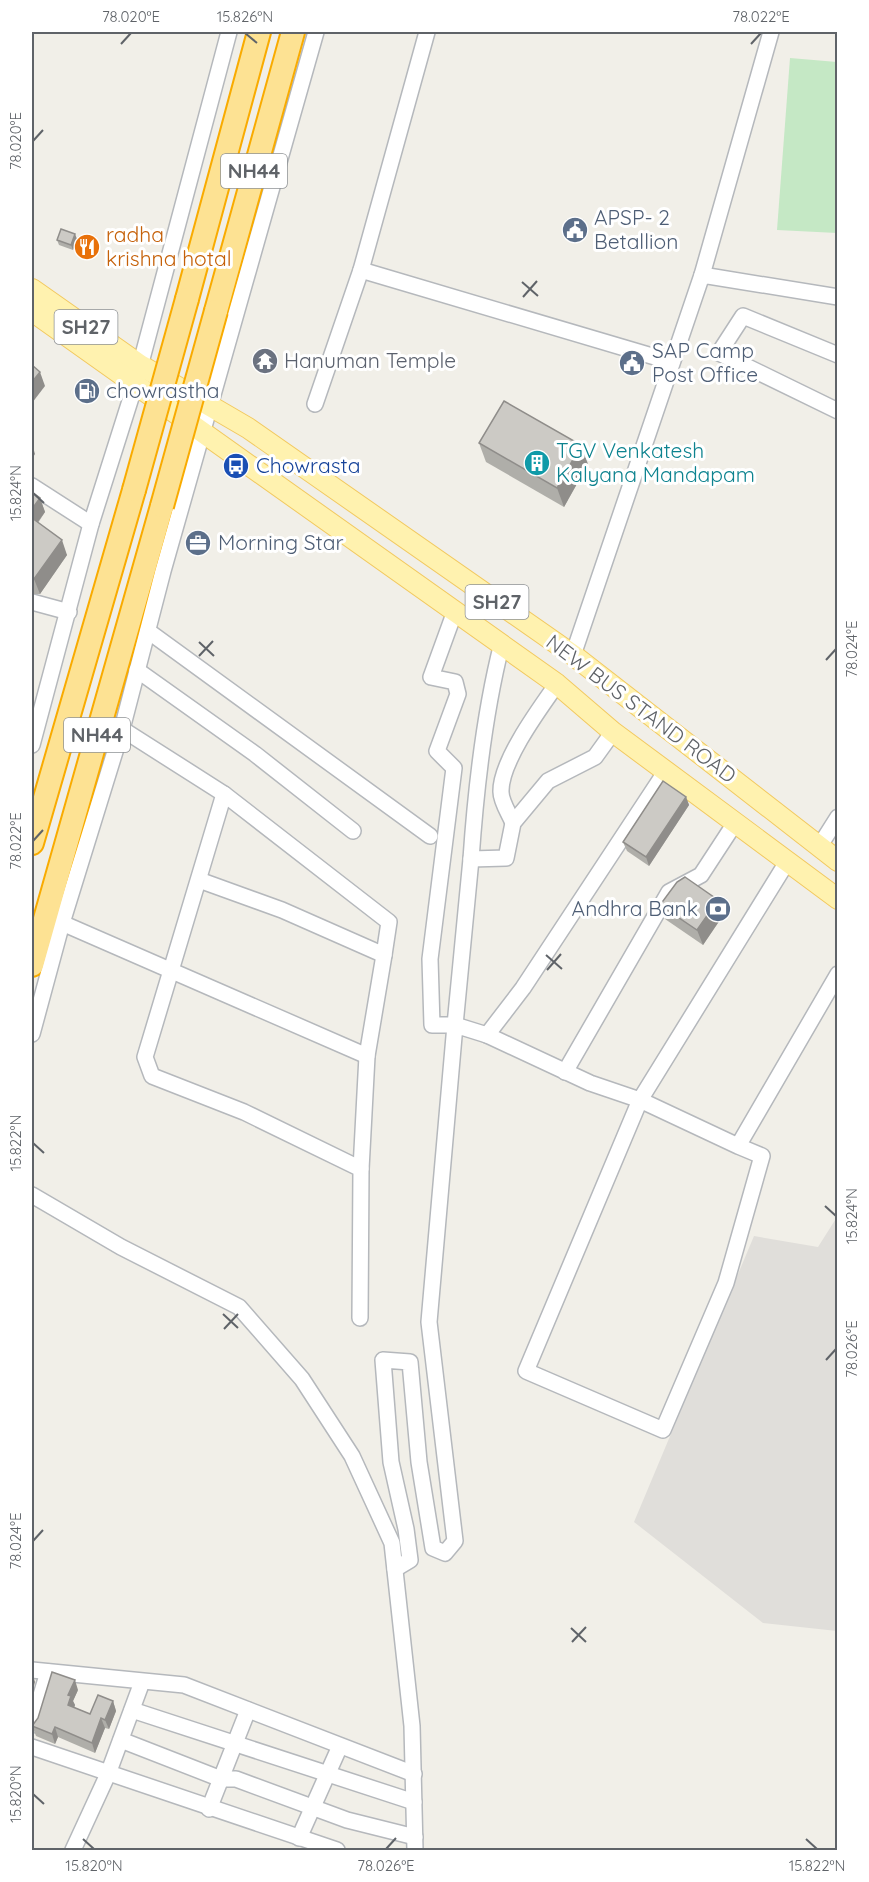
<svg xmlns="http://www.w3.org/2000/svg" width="869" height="1882" font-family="Quicksand,sans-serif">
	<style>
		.industrial { fill: #e0deda }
		.green { fill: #c5e8c5 }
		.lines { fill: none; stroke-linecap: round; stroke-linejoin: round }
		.minor-casing { stroke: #b5b8bc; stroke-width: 18 }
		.major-casing { stroke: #f2c960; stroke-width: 22 }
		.highway-casing { stroke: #f9ab00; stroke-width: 26 }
		.minor { stroke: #fff; stroke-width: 15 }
		.major { stroke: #fff2af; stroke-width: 20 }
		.highway { stroke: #fde293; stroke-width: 22 }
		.highway-bridge-casing { stroke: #f9ab00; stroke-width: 26; stroke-linecap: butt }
		.highway-bridge { stroke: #fde293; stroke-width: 22 }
		.wall { fill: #afaea9 }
		.shaded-wall { fill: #8f8d8a }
		.building { fill: #cccac5; stroke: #8f8d8a; stroke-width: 1.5 }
		.ticks { fill: none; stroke: #5f6368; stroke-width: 2 }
		.labels { text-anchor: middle; stroke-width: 6; stroke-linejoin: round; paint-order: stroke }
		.shield { fill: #fff; stroke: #8f9295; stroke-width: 1.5 }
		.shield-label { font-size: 20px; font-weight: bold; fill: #5f6368 }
		.service-label { font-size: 21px; fill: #4e5e75; stroke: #fff; text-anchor: start }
		.food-label { font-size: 21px; fill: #c56008; stroke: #fff; text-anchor: start }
		.worship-label { font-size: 21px; fill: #5b616d; stroke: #fff; text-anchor: start }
		.culture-label { font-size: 21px; fill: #0d838f; stroke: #fff; text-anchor: start }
		.transit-label { font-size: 21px; fill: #164399; stroke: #fff; text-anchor: start }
		.street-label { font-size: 21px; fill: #5f6368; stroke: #fff }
		.neatline { fill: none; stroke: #5f6368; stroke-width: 2 }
		.ticks-label { font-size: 15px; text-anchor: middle; fill: #5f6368 }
	</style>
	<rect width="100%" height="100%" fill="#f1efe8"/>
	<path class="industrial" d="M837 1217V1631L763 1623 634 1522 754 1236 818 1247Z"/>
	<path class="green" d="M790 58 837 62V233L777 230Z"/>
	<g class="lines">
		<g class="minor-casing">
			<g id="minor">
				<path d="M361 270 672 362"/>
				<path d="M702 275 771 32"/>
				<path d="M838 355 743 316 719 353 838 411"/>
				<path d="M315 404 361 270 427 32"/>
				<path d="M32 486 91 524"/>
				<path d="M32 602 69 612"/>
				<path d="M455 611 431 677 455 682 458 694 437 751 454 768 430 959 432 1025H455L471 859"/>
				<path d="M148 631 430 836"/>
				<path d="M502 643C484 714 476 786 471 859L506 858 513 823 548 781 595 757 613 732"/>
				<path d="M573 655 702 275 838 297"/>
				<path d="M137 670 255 754 353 831"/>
				<path d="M122 729 224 794 145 1057 152 1076 244 1112 361 1169 360 1318"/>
				<path d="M32 745 91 524 135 385 229 32"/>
				<path d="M666 771 523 988 487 1035 590 1083 640 1100 787 862"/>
				<path d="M513 823C510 815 501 802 501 792 500 762 540 708 557 684"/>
				<path d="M819 847 838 817"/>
				<path d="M199 880 282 910 384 955 389 922 224 794"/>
				<path d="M62 923 367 1056"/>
				<path d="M32 1034 62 923 122 729 163 571 316 32"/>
				<path d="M565 1072 669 892 701 875 735 823"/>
				<path d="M738 1146 762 1156 726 1283 663 1430 526 1371 640 1100 738 1146 838 974"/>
				<path d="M361 1169 367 1056 384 955"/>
				<path d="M32 1195 121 1247 239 1307 302 1379 352 1456 392 1543 412 1726 415 1850"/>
				<path d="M395 1569 410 1560 406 1529 391 1462 383 1360 410 1362 419 1462 433 1548 445 1553 455 1541 429 1322 455 1025 487 1035"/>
				<path d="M32 1670 184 1685 414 1774"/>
				<path d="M132 1710 414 1802"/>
				<path d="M32 1725 48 1672"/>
				<path d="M121 1740 221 1779H236L347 1820 415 1837"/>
				<path d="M32 1747 337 1850"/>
				<path d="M209 1809 248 1710"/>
				<path d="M299 1838 340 1746"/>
				<path d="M73 1850 108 1774 142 1682"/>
			</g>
		</g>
		<g class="major-casing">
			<g id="major">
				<path d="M32 289 140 365 248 428 573 655 838 861"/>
				<path d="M32 311 557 684 613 732 838 899"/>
			</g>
		</g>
		<g class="highway-casing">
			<g id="highway">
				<path d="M187 299 259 32"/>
				<path d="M216 311 293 32"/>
				<path d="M32 843 134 490"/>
				<path d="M32 965 162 506"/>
			</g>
		</g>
		<use href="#minor" class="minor"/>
		<use href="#major" class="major"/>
		<use href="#highway" class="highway"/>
		<g class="highway-bridge-casing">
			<g id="highway-bridge">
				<path d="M134 490 187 299"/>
				<path d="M162 506 216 311"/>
			</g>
		</g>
		<use href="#highway-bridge" class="highway-bridge"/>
	</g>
	<g class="wall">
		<path d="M77 239 73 250 59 245 57 240Z"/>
		<path d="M479 443 588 464 564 507 486 462Z"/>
		<path d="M32 492 40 498 45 512 38 523 67 555 40 594H32Z"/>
		<path d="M686 797 689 805 649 866 627 851 623 842Z"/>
		<path d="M660 905 724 914 703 945 665 919Z"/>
		<path d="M78 1690 73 1701 75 1705 74 1707 90 1714 113 1701 116 1711 109 1729 105 1728 95 1753 58 1737 55 1744 36 1736 32 1726Z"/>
	</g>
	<g class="shaded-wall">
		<path d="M75 234 77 239 73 250 71 245Z"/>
		<path d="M40 372 45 386 32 403V382Z"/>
		<path d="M32 444 35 454 32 459Z"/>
		<path d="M581 445 588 464 564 507 557 488Z"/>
		<path d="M40 498 45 512 32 530V509Z"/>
		<path d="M62 540 67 555 40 594 34 579Z"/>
		<path d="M686 797 689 805 649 866 646 857Z"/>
		<path d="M718 900 724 914 703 945 697 930Z"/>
		<path d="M32 1673 35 1682 32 1693Z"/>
		<path d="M75 1680 78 1690 73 1701 75 1705 72 1715 68 1705V1695Z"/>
		<path d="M113 1701 116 1711 109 1729 105 1720Z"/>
		<path d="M101 1718 105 1728 95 1753 92 1743Z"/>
		<path d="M55 1727 58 1737 55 1744 52 1734Z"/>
	</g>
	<g class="building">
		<path d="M61 229 75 234 71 245 57 240Z"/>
		<path d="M32 365 40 372 32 382Z"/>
		<path d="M504 401 581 445 557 488 479 443Z"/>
		<path d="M32 492 40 498 32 509Z"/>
		<path d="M32 518 62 540 34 579H32Z"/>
		<path d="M663 781 686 797 646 857 623 842Z"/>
		<path d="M685 877 718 900 697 930 660 905 677 882Z"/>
		<path d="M52 1672 75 1680 68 1695 71 1696 68 1705 90 1714 98 1695 113 1701 105 1720 101 1718 92 1743 55 1727 52 1734 32 1726 38 1718Z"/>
	</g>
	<path class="ticks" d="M245 33 257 43M121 44 131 33M751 44 761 33M33 141 43 130M522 282 538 296M523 297 537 281M33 493 44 503M199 642 214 656M199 656 213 641M826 660 836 649M33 841 43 830M546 955 562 969M547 970 561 954M33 1143 44 1153M825 1206 836 1216M223 1314 238 1328M224 1329 238 1314M826 1360 836 1349M33 1541 43 1530M571 1628 586 1642M572 1642 586 1627M33 1794 44 1804M83 1839 94 1849M806 1839 817 1849M386 1849 396 1838"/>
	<defs>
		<g id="civic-disc" transform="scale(1.35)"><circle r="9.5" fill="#5c6f8a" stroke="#fff"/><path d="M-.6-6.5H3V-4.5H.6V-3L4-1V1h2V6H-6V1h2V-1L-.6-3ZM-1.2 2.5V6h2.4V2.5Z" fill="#fff"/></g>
		<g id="restaurant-disc" transform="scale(1.35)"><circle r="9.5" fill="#e8710a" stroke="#fff"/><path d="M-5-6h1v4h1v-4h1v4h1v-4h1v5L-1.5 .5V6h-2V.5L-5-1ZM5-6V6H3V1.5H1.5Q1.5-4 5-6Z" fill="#fff"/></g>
		<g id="temple-disc" transform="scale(1.35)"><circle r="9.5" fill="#6b7280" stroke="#fff"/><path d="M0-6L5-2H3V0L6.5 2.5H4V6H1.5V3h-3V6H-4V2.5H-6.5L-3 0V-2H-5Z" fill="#fff"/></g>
		<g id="fuel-disc" transform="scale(1.35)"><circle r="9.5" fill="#5c6f8a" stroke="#fff"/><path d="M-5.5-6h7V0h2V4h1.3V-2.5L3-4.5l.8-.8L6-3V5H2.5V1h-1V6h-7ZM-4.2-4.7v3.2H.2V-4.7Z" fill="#fff"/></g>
		<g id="building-disc" transform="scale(1.35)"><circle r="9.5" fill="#0f9aa8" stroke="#fff"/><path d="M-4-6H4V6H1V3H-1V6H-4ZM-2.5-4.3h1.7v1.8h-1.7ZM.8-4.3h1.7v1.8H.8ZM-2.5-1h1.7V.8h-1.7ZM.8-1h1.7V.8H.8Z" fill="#fff"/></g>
		<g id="bus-disc" transform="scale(1.35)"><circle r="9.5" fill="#1a4fb4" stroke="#fff"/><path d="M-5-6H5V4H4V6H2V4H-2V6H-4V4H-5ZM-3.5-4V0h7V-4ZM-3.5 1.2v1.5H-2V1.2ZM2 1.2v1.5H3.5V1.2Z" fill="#fff"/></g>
		<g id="office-disc" transform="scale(1.35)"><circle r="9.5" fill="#5c6f8a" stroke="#fff"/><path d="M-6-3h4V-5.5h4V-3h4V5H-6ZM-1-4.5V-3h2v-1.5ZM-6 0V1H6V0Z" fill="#fff"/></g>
		<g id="bank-disc" transform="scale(1.35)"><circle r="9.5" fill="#5c6f8a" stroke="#fff"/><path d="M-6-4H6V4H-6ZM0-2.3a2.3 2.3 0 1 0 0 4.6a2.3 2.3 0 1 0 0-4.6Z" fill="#fff"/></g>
	</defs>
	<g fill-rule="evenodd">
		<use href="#civic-disc" x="575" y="230"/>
		<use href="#restaurant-disc" x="87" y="247"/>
		<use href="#temple-disc" x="265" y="361"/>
		<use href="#civic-disc" x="632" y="363"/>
		<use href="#fuel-disc" x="87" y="391"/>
		<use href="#building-disc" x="537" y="463"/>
		<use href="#bus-disc" x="236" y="466"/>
		<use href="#office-disc" x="198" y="543"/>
		<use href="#bank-disc" x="718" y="909"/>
	</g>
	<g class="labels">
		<g class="shield">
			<rect x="221" y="154" width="66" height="34" rx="4.5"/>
			<rect x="54.5" y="310" width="63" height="34" rx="4.5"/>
			<rect x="465.5" y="585" width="63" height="34" rx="4.5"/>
			<rect x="64" y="718" width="66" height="34" rx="4.5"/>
		</g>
		<g class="shield-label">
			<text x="254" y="178">NH44</text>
			<text x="86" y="334">SH27</text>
			<text x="497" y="609">SH27</text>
			<text x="97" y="742">NH44</text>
		</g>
		<g class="service-label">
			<text x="594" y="225">APSP- 2<tspan x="594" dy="24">Betallion</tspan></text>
			<text x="652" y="358">SAP Camp<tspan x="652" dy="24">Post Office</tspan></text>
			<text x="106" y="398">chowrastha</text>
			<text x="218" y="550">Morning Star</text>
			<text x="698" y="916" text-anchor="end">Andhra Bank</text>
		</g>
		<g class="food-label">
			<text x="106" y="242">radha<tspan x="106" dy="24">krishna hotal</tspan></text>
		</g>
		<g class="worship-label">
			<text x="284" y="368">Hanuman Temple</text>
		</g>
		<g class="culture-label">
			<text x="556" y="458">TGV Venkatesh<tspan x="556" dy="24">Kalyana Mandapam</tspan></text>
		</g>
		<g class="transit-label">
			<text x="256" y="473">Chowrasta</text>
		</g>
		<g class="street-label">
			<text transform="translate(641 709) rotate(37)" y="7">NEW BUS STAND ROAD</text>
		</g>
	</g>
	<rect width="869" height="1882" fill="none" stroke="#ffffff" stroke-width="66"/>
	<rect x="33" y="33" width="803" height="1816" class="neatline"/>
	<g class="ticks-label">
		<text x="131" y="22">78.020°E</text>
		<text x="245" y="22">15.826°N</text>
		<text x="761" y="22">78.022°E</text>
		<text transform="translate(16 141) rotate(-90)" y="5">78.020°E</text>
		<text transform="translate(16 493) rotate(-90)" y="5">15.824°N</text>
		<text transform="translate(852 649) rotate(-90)" y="5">78.024°E</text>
		<text transform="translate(16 841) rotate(-90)" y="5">78.022°E</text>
		<text transform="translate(16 1143) rotate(-90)" y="5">15.822°N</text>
		<text transform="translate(852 1216) rotate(-90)" y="5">15.824°N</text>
		<text transform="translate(852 1349) rotate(-90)" y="5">78.026°E</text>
		<text transform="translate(16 1541) rotate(-90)" y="5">78.024°E</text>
		<text transform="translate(16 1794) rotate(-90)" y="5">15.820°N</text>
		<text x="94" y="1871">15.820°N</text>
		<text x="386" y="1871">78.026°E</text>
		<text x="817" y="1871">15.822°N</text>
	</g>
</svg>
